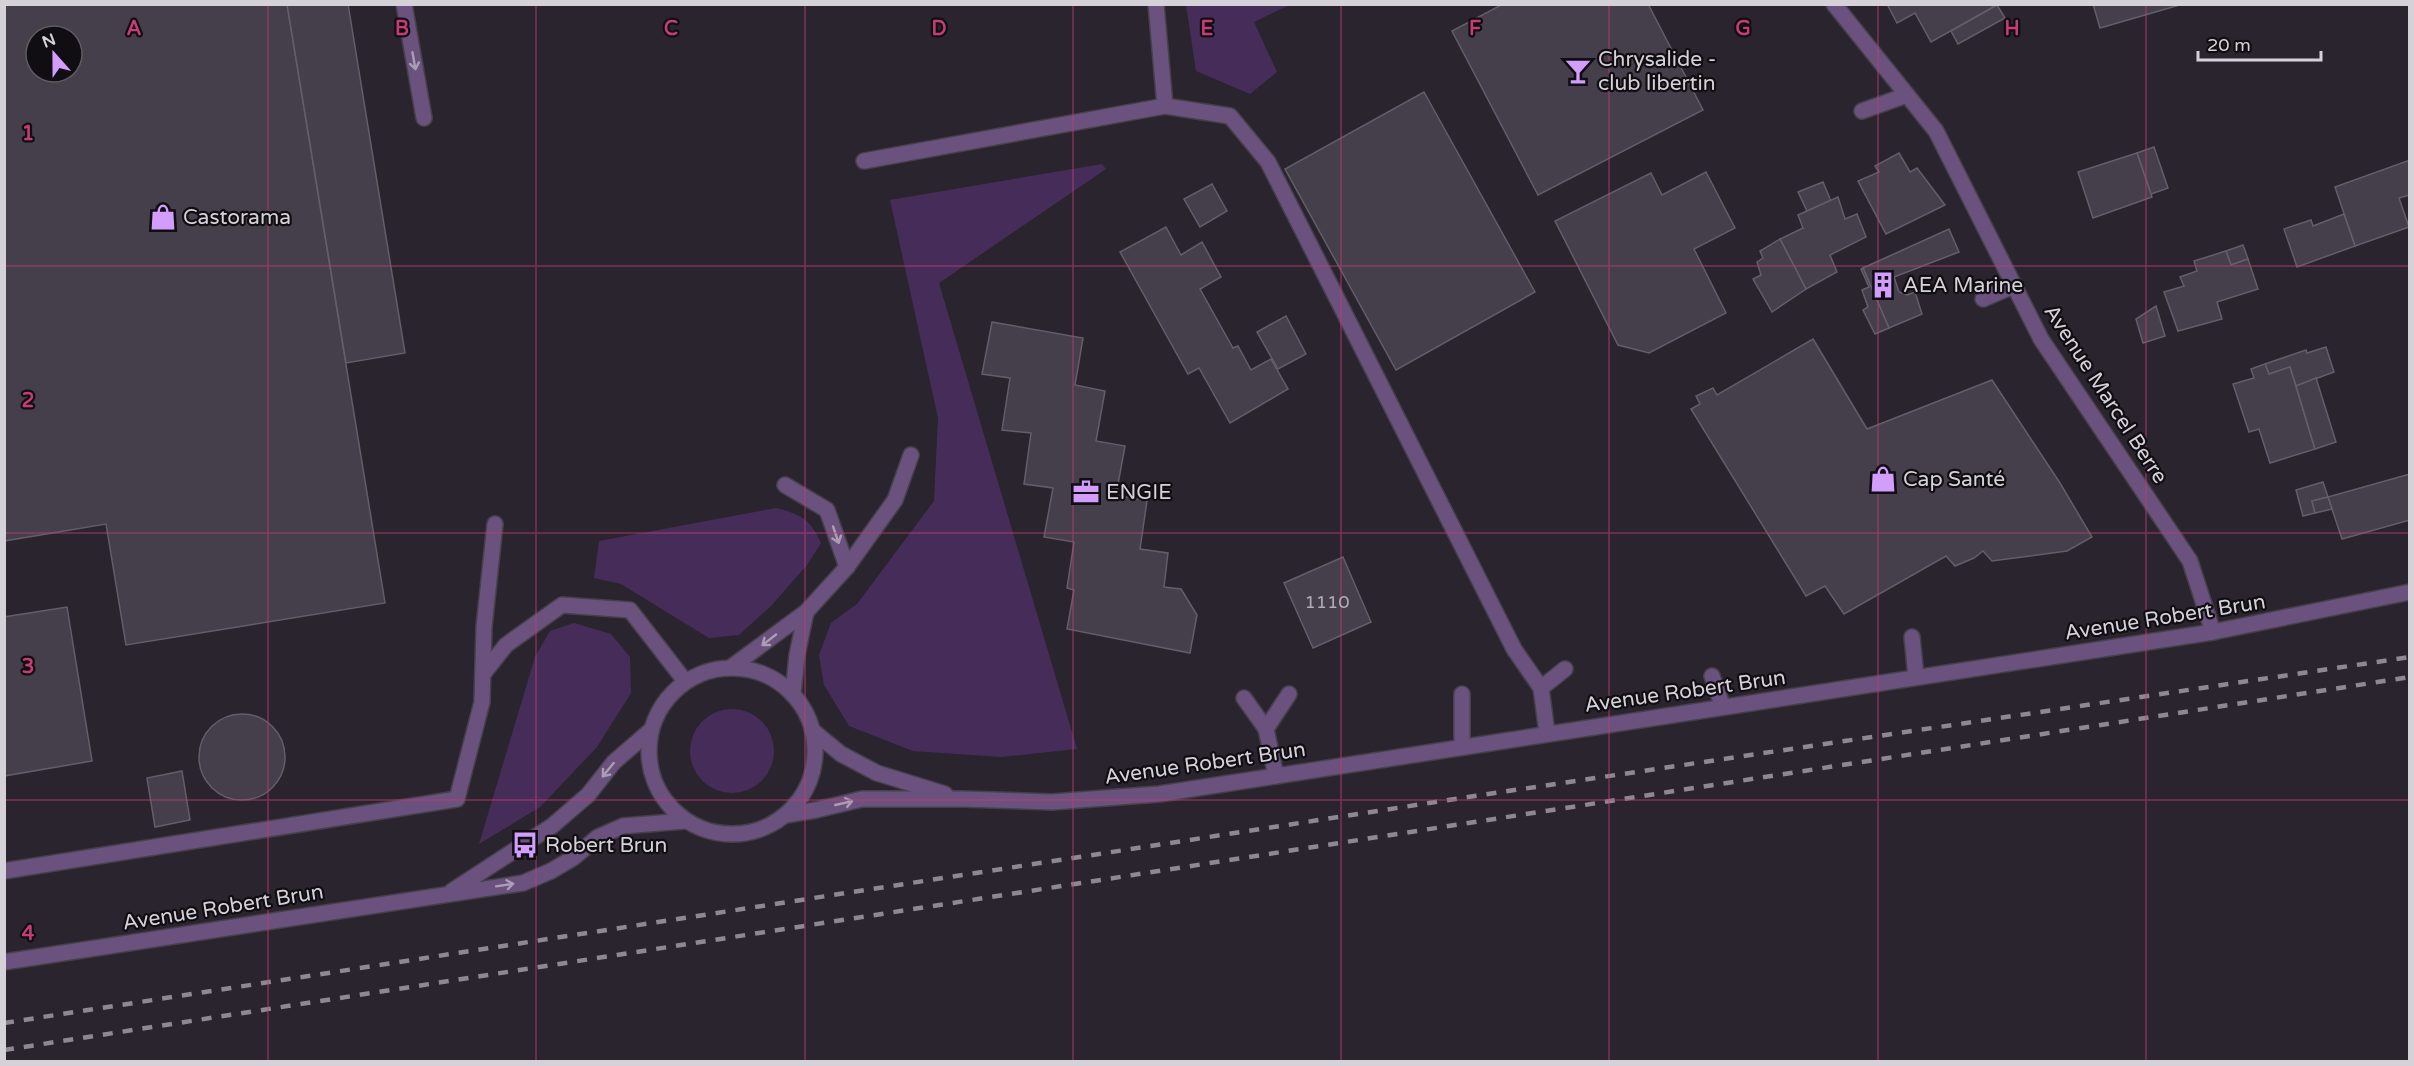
<svg xmlns="http://www.w3.org/2000/svg" width="2414" height="1066" font-family="'Varela Round',sans-serif">
	<style>
		.green { fill: #462d59 }
		.building { fill: #453e4b; stroke: #645d6a; stroke-width: 1.5; fill-rule: evenodd }
		.lines { fill: none; stroke-linecap: round; stroke-linejoin: round }
		.service-casing { stroke: #45404a; stroke-width: 18 }
		.minor-casing { stroke: #45404a; stroke-width: 18 }
		.tertiary-casing { stroke: #45404a; stroke-width: 18 }
		.service { stroke: #6a517e; stroke-width: 15 }
		.minor { stroke: #6a517e; stroke-width: 15 }
		.tertiary { stroke: #6a517e; stroke-width: 15 }
		.rail { stroke: #8d8891; stroke-width: 4.5; stroke-dasharray: 10 10; stroke-linecap: butt }
		.oneway { stroke: #aa9eb5 }
		.grid { fill: none; stroke: #c63d74; stroke-width: 1.5; stroke-opacity: 0.55 }
		.labels { text-anchor: middle; stroke-width: 4.5; stroke-linejoin: round; paint-order: stroke }
		.number-label { font-size: 18px; fill: #b1acb6 }
		.poi-label { font-size: 21px; fill: #d5d1d9; stroke: #110e13; text-anchor: start }
		.street-label { font-size: 21px; fill: #d5d1d9; stroke: #110e13 }
		.grid-label { font-size: 20px; text-anchor: middle; font-weight: bold; fill: #c63d74; stroke: #110e13; stroke-width: 4.5; stroke-linejoin: round; paint-order: stroke }
	</style>
	<rect width="100%" height="100%" fill="#2a242f"/>
	<g class="green">
		<path d="M1186 5H1289L1254 22 1277 72 1250 94 1196 71Z"/>
		<path d="M1102 164 1106 169 939 283 1077 749 1001 757 913 751 849 726 824 685 819 655 831 623 857 604 934 501 938 418 890 200Z"/>
		<path d="M776 508C801 514 810 519 821 543L807 565 771 606 739 635 709 638 621 584 594 578 599 541Z"/>
		<path d="M574 623 611 634 630 657 631 693 597 747 540 807 479 844 535 657 550 631Z"/>
		<circle cx="732" cy="751" r="42"/>
	</g>
	<g class="building">
		<path d="M4 4H287L385 603 126 645 106 524 4 541ZM36 36H72V72H36Z"/>
		<path d="M287 4H348L405 353 346 363Z"/>
		<path d="M1503 4H1648L1703 110 1538 195 1452 31Z"/>
		<path d="M1887 4H1997V5L1931 42 1915 13 1897 23Z"/>
		<path d="M2093 4H2183L2100 28Z"/>
		<path d="M1997 5 2005 18 1958 44 1951 31Z"/>
		<path d="M1424 92 1535 292 1396 370 1285 169Z"/>
		<path d="M2154 147 2168 188 2151 194 2137 153Z"/>
		<path d="M1899 153 1910 172 1917 168 1945 205 1886 234 1858 181 1879 172 1875 166Z"/>
		<path d="M2137 153 2152 197 2093 218 2078 172Z"/>
		<path d="M2410 160V195L2399 198 2409 227 2355 246 2335 187Z"/>
		<path d="M1706 172 1735 228 1694 249 1726 313 1649 353 1618 345 1555 221 1651 173 1662 195Z"/>
		<path d="M1823 182 1831 201 1807 211 1798 192Z"/>
		<path d="M1212 184 1227 211 1200 227 1184 199Z"/>
		<path d="M1838 197 1845 219 1857 214 1866 237 1830 255 1837 272 1806 289 1780 239 1803 228 1798 215Z"/>
		<path d="M2344 214 2355 246 2297 267 2284 229 2311 220 2313 226Z"/>
		<path d="M1166 227 1181 255 1202 242 1221 277 1200 289 1233 348 1238 346 1251 370 1271 359 1288 389 1230 423 1199 368 1188 374 1120 252Z"/>
		<path d="M1949 229 1959 252 1894 277 1899 292 1907 295 1915 292 1922 314 1889 328 1863 268Z"/>
		<path d="M1780 239 1806 289 1772 312 1753 279 1761 275 1757 262 1763 258 1760 251Z"/>
		<path d="M2243 245 2248 259 2231 265 2226 251Z"/>
		<path d="M2226 251 2231 265 2248 259 2258 289 2217 302 2222 319 2178 331 2164 292 2184 286 2180 277 2197 271 2194 261Z"/>
		<path d="M1863 268 1889 328 1875 334 1863 310 1868 307 1862 290 1869 287 1861 269Z"/>
		<path d="M2156 306 2165 336 2143 343 2136 319Z"/>
		<path d="M1286 316 1306 354 1278 369 1257 332Z"/>
		<path d="M992 322 1083 338 1075 385 1105 391 1096 441 1125 446 1116 495 1147 501 1140 549 1168 553 1164 587 1181 589 1197 615 1190 653 1067 629 1074 590 1067 588 1074 542 1044 537 1053 488 1024 484 1031 433 1002 430 1010 378 982 374Z"/>
		<path d="M1813 339 1867 429 1992 380 2060 483 2092 537 2067 551 1992 561 1983 551 1974 558 1955 566 1946 556 1844 614 1825 586 1806 596 1691 409 1700 404 1696 396 1713 388 1717 395Z"/>
		<path d="M2326 347 2334 372 2296 386 2290 367 2269 374 2265 364 2306 350 2307 353Z"/>
		<path d="M2265 364 2269 374 2290 367 2315 449 2270 463 2259 429 2249 432 2233 384 2254 378 2251 369Z"/>
		<path d="M2316 378 2336 442 2315 449 2296 386Z"/>
		<path d="M2410 474V520L2342 539 2328 497Z"/>
		<path d="M2323 482 2328 497 2312 501 2315 513 2303 516 2296 490Z"/>
		<path d="M2328 497 2332 509 2315 513 2312 501Z"/>
		<path d="M1343 557 1371 622 1313 648 1284 583Z"/>
		<path d="M67 607 92 761 4 776V617Z"/>
		<circle cx="242" cy="757" r="43"/>
		<path d="M182 771 190 820 155 827 147 778Z"/>
	</g>
	<g class="lines">
		<g class="service-casing">
			<g id="service">
				<path d="M404 4 424 118"/>
				<path d="M1165 106 1230 116 1268 162 1514 649 1541 688"/>
				<path d="M1862 111 1907 95"/>
				<path d="M864 161 1165 106 1156 4"/>
				<path d="M1983 299 2013 286"/>
				<path d="M785 485 827 510 847 567"/>
				<path d="M1912 637 1916 677"/>
				<path d="M730 668 806 612 847 567 895 500 911 455"/>
				<path d="M483 674 506 645 562 605 630 610 685 681"/>
				<path d="M1712 676 1723 707"/>
				<path d="M793 694 797 655 806 612"/>
				<path d="M1244 698 1266 729 1276 776"/>
				<path d="M1266 729 1289 694"/>
				<path d="M1547 733 1541 688 1565 669"/>
				<path d="M1462 746V694"/>
				<path d="M4 871 457 799 482 702 484 627 495 524"/>
			</g>
		</g>
		<g class="minor-casing">
			<path id="minor" d="M1834 4 1936 131 2041 339 2190 561 2213 632"/>
		</g>
		<g class="tertiary-casing">
			<g id="tertiary">
				<circle cx="732" cy="751" r="83"/>
				<path d="M813 731 841 754 877 773 945 794"/>
				<path d="M786 815 816 810 862 799H963L1052 802 1159 794 2213 632 2410 592"/>
				<path d="M452 891 552 826 588 795 614 762 651 730"/>
				<path d="M4 962 523 883 551 871 573 858 598 837 623 826 685 821"/>
			</g>
		</g>
		<use href="#service" class="service"/>
		<use href="#minor" class="minor"/>
		<use href="#tertiary" class="tertiary"/>
		<g class="rail">
			<path d="M4 1023 1468 797 2410 657"/>
			<path d="M4 1050 2410 677"/>
		</g>
	</g>
	<defs><path id="oneway-shaft" d="M-6 0H5M1.5-3L5.5 0L1.5 3" fill="none" stroke-width="1.6" stroke-linecap="round" stroke-linejoin="round" transform="scale(1.5)"/></defs>
	<g class="oneway">
		<use href="#oneway-shaft" transform="translate(414 61) rotate(80)"/>
		<use href="#oneway-shaft" transform="translate(836 535) rotate(71)"/>
		<use href="#oneway-shaft" transform="translate(769 640) rotate(142)"/>
		<use href="#oneway-shaft" transform="translate(608 770) rotate(129)"/>
		<use href="#oneway-shaft" transform="translate(844 803) rotate(-13)"/>
		<use href="#oneway-shaft" transform="translate(505 885) rotate(-9)"/>
	</g>
	<path class="grid" d="M268 4V1062M536 4V1062M805 4V1062M1073 4V1062M1341 4V1062M1609 4V1062M1878 4V1062M2146 4V1062M4 266H2410M4 533H2410M4 800H2410"/>
	<defs>
		<g id="bar-bare" transform="scale(2.07)"><path d="M-6-5H6L.8 .8V4.5H3.5V6h-7V4.5H-.8V.8Z" fill="#d29dfd" stroke="#110e13" stroke-width="2.5" paint-order="stroke"/></g>
		<g id="shop-bare" transform="scale(2.07)"><path d="M-5-2.5h2.3a2.7 3.5 0 0 1 5.4 0H5L5.5 6h-11ZM-1.5-2.5h3a1.5 2.3 0 0 0-3 0Z" fill="#d29dfd" stroke="#110e13" stroke-width="2.5" paint-order="stroke"/></g>
		<g id="building-bare" transform="scale(2.07)"><path d="M-4-6H4V6H1V3H-1V6H-4ZM-2.5-4.3h1.7v1.8h-1.7ZM.8-4.3h1.7v1.8H.8ZM-2.5-1h1.7V.8h-1.7ZM.8-1h1.7V.8H.8Z" fill="#d29dfd" stroke="#110e13" stroke-width="2.5" paint-order="stroke"/></g>
		<g id="office-bare" transform="scale(2.07)"><path d="M-6-3h4V-5.5h4V-3h4V5H-6ZM-1-4.5V-3h2v-1.5ZM-6 0V1H6V0Z" fill="#d29dfd" stroke="#110e13" stroke-width="2.5" paint-order="stroke"/></g>
		<g id="bus-bare" transform="scale(2.07)"><path d="M-5-6H5V4H4V6H2V4H-2V6H-4V4H-5ZM-3.5-4V0h7V-4ZM-3.5 1.2v1.5H-2V1.2ZM2 1.2v1.5H3.5V1.2Z" fill="#d29dfd" stroke="#110e13" stroke-width="2.5" paint-order="stroke"/></g>
	</defs>
	<g fill-rule="evenodd">
		<use href="#bar-bare" x="1578" y="71"/>
		<use href="#shop-bare" x="163" y="217"/>
		<use href="#building-bare" x="1883" y="285"/>
		<use href="#shop-bare" x="1883" y="479"/>
		<use href="#office-bare" x="1086" y="492"/>
		<use href="#bus-bare" x="525" y="845"/>
	</g>
	<g class="labels">
		<g class="number-label">
			<text x="1327" y="608">1110</text>
		</g>
		<g class="poi-label">
			<text x="1598" y="66">Chrysalide -<tspan x="1598" dy="24">club libertin</tspan></text>
			<text x="183" y="224">Castorama</text>
			<text x="1903" y="292">AEA Marine</text>
			<text x="1903" y="486">Cap Santé</text>
			<text x="1106" y="499">ENGIE</text>
			<text x="545" y="852">Robert Brun</text>
		</g>
		<g class="street-label">
			<text transform="translate(2106 394) rotate(57)" y="7">Avenue Marcel Berre</text>
			<text transform="translate(2165 617) rotate(-9)" y="7">Avenue Robert Brun</text>
			<text transform="translate(1685 691) rotate(-8)" y="7">Avenue Robert Brun</text>
			<text transform="translate(1205 763) rotate(-8)" y="7">Avenue Robert Brun</text>
			<text transform="translate(223 907) rotate(-9)" y="7">Avenue Robert Brun</text>
		</g>
	</g>
	<g class="grid-label">
		<text x="134" y="35">A</text>
		<text x="402" y="35">B</text>
		<text x="671" y="35">C</text>
		<text x="939" y="35">D</text>
		<text x="1207" y="35">E</text>
		<text x="1475" y="35">F</text>
		<text x="1743" y="35">G</text>
		<text x="2012" y="35">H</text>
		<text x="28" y="140">1</text>
		<text x="28" y="407">2</text>
		<text x="28" y="673">3</text>
		<text x="28" y="940">4</text>
	</g>
	<rect width="2414" height="1066" fill="none" stroke="#d5d1d9" stroke-width="12"/>
	<g transform="translate(54 54) rotate(339)"><circle r="28" fill="#110e13" stroke="#5f5c62" stroke-width="1.5"/>
	<path d="M0-4.5L10 22L0 15L-10 22Z" fill="#d29dfd"/>
	<text y="-9" font-size="16" font-weight="bold" text-anchor="middle" fill="#d5d1d9">N</text>
	</g>
	<path d="M2198 51v9h123v-9" fill="none" stroke="#d5d1d9" stroke-width="3"/>
	<text x="2207" y="51" font-size="18" fill="#d5d1d9" stroke="#110e13" stroke-width="4.5" paint-order="stroke">20 m</text>
</svg>
